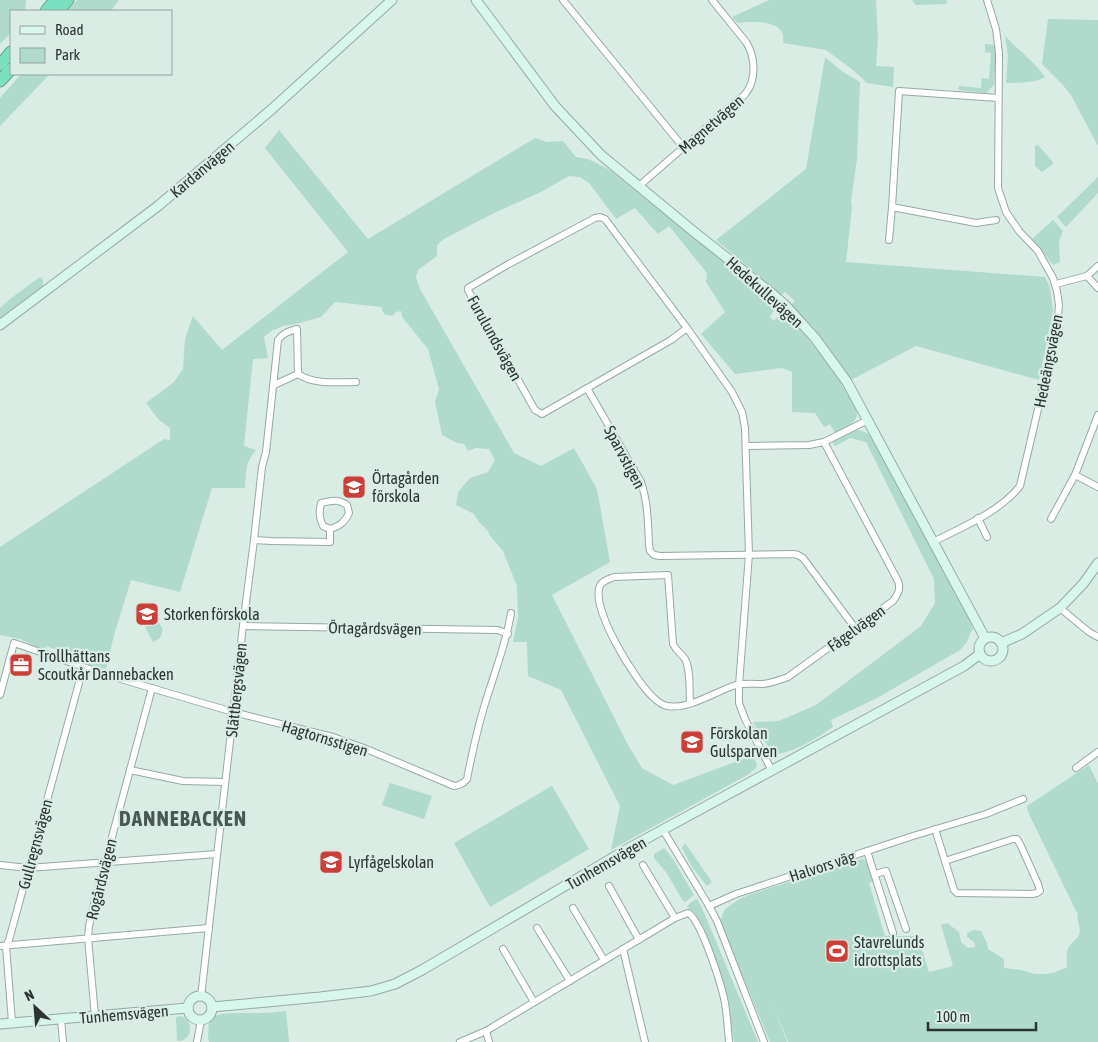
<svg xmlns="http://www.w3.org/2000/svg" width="1098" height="1042" font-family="'Asap Condensed',sans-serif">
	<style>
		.green { fill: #b0dacb }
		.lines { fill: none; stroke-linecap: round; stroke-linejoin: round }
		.street-casing { stroke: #97a9a2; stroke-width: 8 }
		.secondary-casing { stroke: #97a9a2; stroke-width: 11 }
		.highway-casing { stroke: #5fa48e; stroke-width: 13 }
		.street { stroke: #fff; stroke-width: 6 }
		.secondary { stroke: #d7f6ec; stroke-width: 9 }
		.highway { stroke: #7ae0c0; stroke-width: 11 }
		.labels { text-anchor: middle; stroke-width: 4.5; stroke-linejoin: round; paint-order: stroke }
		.street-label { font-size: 16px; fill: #2c3431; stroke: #d9ede5 }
		.poi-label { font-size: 16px; fill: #2c3431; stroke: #d9ede5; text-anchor: start }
		.district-label { font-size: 21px; font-weight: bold; letter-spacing: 1px; fill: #485953; stroke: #d9ede5 }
	</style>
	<rect width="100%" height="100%" fill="#d9ede5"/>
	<g class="green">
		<path d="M0 0H26L25 11H11V33L0 44Z"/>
		<path d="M77 0H119L111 11H68Z"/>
		<path d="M769 0H876L878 38 876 66 894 67 893 87 867 83 853 70 826 50 783 43C783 41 783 38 783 35 778 19 751 22 738 23L732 17Z"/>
		<path d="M912 0H946L947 1 946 4 916 5Z"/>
		<path d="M1048 19 1098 20V146L1071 95 1062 84 1042 64Z"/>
		<path d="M1005 36C1018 50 1034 61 1045 77 1035 83 1018 83 1006 83L1008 55Z"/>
		<path d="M985 44 996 45 994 85 986 93 958 90 959 86 981 88 982 78 989 79 991 53 985 52Z"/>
		<path d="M825 57 843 72 860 82 857 159 851 201 852 207 846 262 1045 277 1050 287 1053 311 1039 380 916 346 851 380 814 328 791 305 795 301 785 292 781 295 716 240 806 169Z"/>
		<path d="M21 74H50L0 126V98Z"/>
		<path d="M279 130 368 239 535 138 547 142 563 141 576 157 588 159 610 170 764 294 778 306 774 310 770 317 774 321 783 311C808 338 833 367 851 400 853 404 857 409 857 414 857 424 842 429 835 433L830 424 824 427 815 413 792 412V372L782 368 735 374 701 334 725 312 706 282 707 273 669 226 658 234 635 208 616 219 589 183 580 177 569 176 541 192 492 214 444 239 437 245V256L418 270 416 277 420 289 514 453 541 466 574 448 597 489 610 562 552 595 628 745 642 768 673 785 754 755 757 766 755 769 749 774 611 850 620 806 561 690 528 676 527 642H513L518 618 517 586 503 551 490 536 488 531 479 522 474 514 456 505 458 492 470 478 488 472 495 460 489 449 476 448 468 451 464 444 457 443 442 435 435 402 439 389 428 349 402 317 401 311 396 312 392 316 384 314 381 307 335 302 321 317 296 324 283 326 273 330 264 337 268 358 253 359 244 446 256 450C245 463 246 472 245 488H212L180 592 131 580 114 635 106 669 71 660 72 655 46 646 45 651 20 639 0 635V547L164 439 170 440V428L158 419 146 403 174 382 183 369 185 339 193 316 222 350 348 252 265 148Z"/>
		<path d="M1038 145 1052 161 1053 164 1042 172 1035 166V146Z"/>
		<path d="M1098 177V193L1066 227 1057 217Z"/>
		<path d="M1053 220 1063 231 1059 241 1060 262 1053 265 1032 239Z"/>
		<path d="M40 277 43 280V286L0 318V308L10 299Z"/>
		<path d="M857 430C864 431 868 433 872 438L967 613 973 629 971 632 967 642 960 650 877 698 831 720 833 727C817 738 797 751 778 754 765 746 760 735 753 722L779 721 816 705 921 626 935 603 934 579 866 442 850 438 835 446 832 442Z"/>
		<path d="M158 621 163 630 160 638 153 642 145 627Z"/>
		<path d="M1089 765 1098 784V1042H788L771 1000 787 1042H770L720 922 725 909 738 900 751 894 862 859 866 860 874 881 869 883 885 936H918L929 972 953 966 941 925 947 923 959 932 961 942 968 948 975 947V943L967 937V933L974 930 981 931 987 943 988 949 1004 959V968L1021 970 1035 974H1044L1053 973 1067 967C1067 958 1065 951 1071 944 1073 941 1078 938 1079 935 1082 928 1076 922 1078 915L1028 812 1027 806Z"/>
		<path d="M390 783 432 796 424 819 382 805Z"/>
		<path d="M552 786 589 849 490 907 454 843Z"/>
		<path d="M685 843 712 882 707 886 692 867 682 848Z"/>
		<path d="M664 848 673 859 694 895 685 902 683 901 666 872 654 858V854Z"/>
		<path d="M697 899 702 908 758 1042H734L727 1001 716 963 703 926 695 913 687 907 690 903Z"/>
		<path d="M286 1011 289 1042H209L208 1036 209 1019C222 1010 243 1014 258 1013 267 1013 277 1012 286 1011Z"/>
		<path d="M181 1016C195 1021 192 1042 177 1041L176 1017Z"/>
	</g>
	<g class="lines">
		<g class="street-casing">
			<g id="street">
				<path d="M563 0 683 147"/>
				<path d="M639 186 737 101C740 99 744 96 746 93 757 79 755 56 746 42L712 0"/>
				<path d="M892 207 976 223 996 220"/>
				<path d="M889 240 892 207 899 91 998 98"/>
				<path d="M1087 276 1098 288"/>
				<path d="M1056 284 1087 276 1098 266"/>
				<path d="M687 328 671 340 542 414 535 410 470 294 468 290V288L507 265 595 218 600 217 605 219 687 328 732 392 742 412 745 428 749 554 739 685V703L745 719 772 771"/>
				<path d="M298 374C314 385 338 382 356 382"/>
				<path d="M587 388 641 482C648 503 648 523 649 545L650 551 654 555 660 556 794 554 798 555 803 558 855 628"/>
				<path d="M824 442 868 420"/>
				<path d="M1075 475 1098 487"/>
				<path d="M978 518 987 537"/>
				<path d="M1051 519 1075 475 1098 415"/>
				<path d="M254 540 271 541 330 542V529C340 526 345 522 349 513L347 505C337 498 332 501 321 503 319 512 319 518 323 526L330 529"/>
				<path d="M933 542C962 527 1000 512 1020 486L1057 328 1059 305 1057 291 1053 278 1038 251 1019 231 1006 212 998 188 999 53 996 29 987 0"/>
				<path d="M1060 608 1089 632 1098 637"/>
				<path d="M243 626 498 630 508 634"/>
				<path d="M0 695 14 643 107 675 233 712 333 737 364 748 454 786C460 785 463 784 467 779 473 748 480 717 490 688 498 663 507 639 511 613"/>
				<path d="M690 703C689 690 691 670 685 659 681 653 677 652 673 644L668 575 614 577C610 579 604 580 601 584 587 604 637 684 654 698 657 701 663 705 667 706 689 710 716 691 736 685 745 683 754 684 763 684 772 683 780 680 788 677L893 601C898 594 901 589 898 581L824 442 809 445 746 446"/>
				<path d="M1076 768 1098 752"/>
				<path d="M130 770 183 781 225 782"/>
				<path d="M935 829 954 890 957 893 1032 894 1037 893 1040 891 1038 884 1020 844 1017 839H1013L945 861"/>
				<path d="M663 830 709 906 717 921 764 1042"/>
				<path d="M867 851 893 933"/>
				<path d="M0 865 28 868 217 854"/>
				<path d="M643 865 675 918"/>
				<path d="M875 874 886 871 906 929"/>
				<path d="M609 886 639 940"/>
				<path d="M709 906 736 894 913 836 986 814 1023 799"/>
				<path d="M573 908 604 960"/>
				<path d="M537 928 570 981"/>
				<path d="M0 946 209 928"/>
				<path d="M503 949 534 1002"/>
				<path d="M623 949 645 1042"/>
				<path d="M201 997 243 626 254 540 262 467 266 452 278 340C283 333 289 331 297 329L298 374 274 385"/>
				<path d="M95 1016 88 938 89 926 94 904 152 688"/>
				<path d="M61 1019 63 1042"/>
				<path d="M12 1022 6 946 9 940 83 668"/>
				<path d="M486 1031 489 1042"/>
				<path d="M197 1042 201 1020"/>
				<path d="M460 1042 486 1031 675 918 688 913C701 919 722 987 725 1003 727 1016 728 1029 729 1042"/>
			</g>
		</g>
		<g class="secondary-casing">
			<g id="secondary">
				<path d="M476 0 555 106 601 155 693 231 770 292 785 305 815 338 847 382 985 638"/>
				<path d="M0 325 158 206 272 109 392 0"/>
				<circle cx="991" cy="649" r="12"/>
				<path d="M1001 643 1022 634 1060 608 1083 584 1098 563"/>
				<circle cx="200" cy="1008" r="12"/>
				<path d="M212 1007 320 997 371 991 395 984 422 970 631 847 964 666 980 654"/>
				<path d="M0 1024 188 1008"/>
			</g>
		</g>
		<g class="highway-casing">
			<g id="highway">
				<path d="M46 11 55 0"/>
				<path d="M59 11 68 0"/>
				<path d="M0 65 11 52"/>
				<path d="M0 81 11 69"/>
			</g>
		</g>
		<use href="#street" class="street"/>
		<use href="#secondary" class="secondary"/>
		<use href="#highway" class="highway"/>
	</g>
	<defs>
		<g id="school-square" transform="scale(1.25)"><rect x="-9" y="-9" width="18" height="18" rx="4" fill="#cc3e38" stroke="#d9ede5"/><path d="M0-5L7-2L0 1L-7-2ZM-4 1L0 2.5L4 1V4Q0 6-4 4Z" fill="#fff"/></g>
		<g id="office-square" transform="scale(1.25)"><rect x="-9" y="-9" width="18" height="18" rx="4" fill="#cc3e38" stroke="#d9ede5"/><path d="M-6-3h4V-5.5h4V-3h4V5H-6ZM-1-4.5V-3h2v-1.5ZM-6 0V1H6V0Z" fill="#fff"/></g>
		<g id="stadium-square" transform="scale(1.25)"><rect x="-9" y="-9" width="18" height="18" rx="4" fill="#cc3e38" stroke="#d9ede5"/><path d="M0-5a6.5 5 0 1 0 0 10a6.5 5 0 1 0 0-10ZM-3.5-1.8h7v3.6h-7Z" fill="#fff"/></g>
	</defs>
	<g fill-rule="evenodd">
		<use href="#school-square" x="354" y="487"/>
		<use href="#school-square" x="147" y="614"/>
		<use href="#office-square" x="21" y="665"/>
		<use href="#school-square" x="692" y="742"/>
		<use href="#school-square" x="331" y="862"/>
		<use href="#stadium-square" x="837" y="951"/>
	</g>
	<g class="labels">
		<g class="street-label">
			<text transform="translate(711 124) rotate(-41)" y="6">Magnetvägen</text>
			<text transform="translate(202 169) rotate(-40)" y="6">Kardanvägen</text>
			<text transform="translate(765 292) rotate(42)" y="6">Hedekullevägen</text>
			<text transform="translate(495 338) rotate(61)" y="6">Furulundsvägen</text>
			<text transform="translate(1048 361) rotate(-79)" y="6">Hedeängsvägen</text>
			<text transform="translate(625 457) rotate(62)" y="6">Sparvstigen</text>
			<text transform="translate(375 628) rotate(1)" y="6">Örtagårdsvägen</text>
			<text transform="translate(856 628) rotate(-36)" y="6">Fågelvägen</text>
			<text transform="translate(236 690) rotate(-84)" y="6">Slättbergsvägen</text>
			<text transform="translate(325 738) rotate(17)" y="6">Hagtornsstigen</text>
			<text transform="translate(35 844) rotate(-75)" y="6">Gullregnsvägen</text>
			<text transform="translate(606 863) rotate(-30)" y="6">Tunhemsvägen</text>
			<text transform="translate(822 866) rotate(-18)" y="6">Halvors väg</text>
			<text transform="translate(101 879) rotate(-76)" y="6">Rogårdsvägen</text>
			<text transform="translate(124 1014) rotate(-5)" y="6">Tunhemsvägen</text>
		</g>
		<g class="poi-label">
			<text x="372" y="484">Örtagården<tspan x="372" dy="18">förskola</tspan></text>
			<text x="164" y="620">Storken förskola</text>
			<text x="38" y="662">Trollhättans<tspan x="38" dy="18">Scoutkår Dannebacken</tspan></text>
			<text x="710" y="739">Förskolan<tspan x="710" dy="18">Gulsparven</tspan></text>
			<text x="348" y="868">Lyrfågelskolan</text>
			<text x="854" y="948">Stavrelunds<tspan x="854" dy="18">idrottsplats</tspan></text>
		</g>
		<g class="district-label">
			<text x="183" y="826">DANNEBACKEN</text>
		</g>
	</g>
	<rect x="10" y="10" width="162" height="65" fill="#d9ede5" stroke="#94a39d"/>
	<rect x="20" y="26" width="25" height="8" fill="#d7f6ec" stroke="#94a39d"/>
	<text x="55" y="35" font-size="15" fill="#2c3431">Road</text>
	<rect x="20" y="48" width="25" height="15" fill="#b0dacb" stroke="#94a39d"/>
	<text x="55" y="60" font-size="15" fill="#2c3431">Park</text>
	<g transform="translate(35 1007) rotate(334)" stroke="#d9ede5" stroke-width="4" paint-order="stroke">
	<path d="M0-4L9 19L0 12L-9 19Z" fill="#2c3431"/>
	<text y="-8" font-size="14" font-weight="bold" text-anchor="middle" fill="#2c3431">N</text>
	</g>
	<path d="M928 1022v8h108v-8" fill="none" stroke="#2c3431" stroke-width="2.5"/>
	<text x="936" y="1022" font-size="15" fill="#2c3431" stroke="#d9ede5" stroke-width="4" paint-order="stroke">100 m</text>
</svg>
